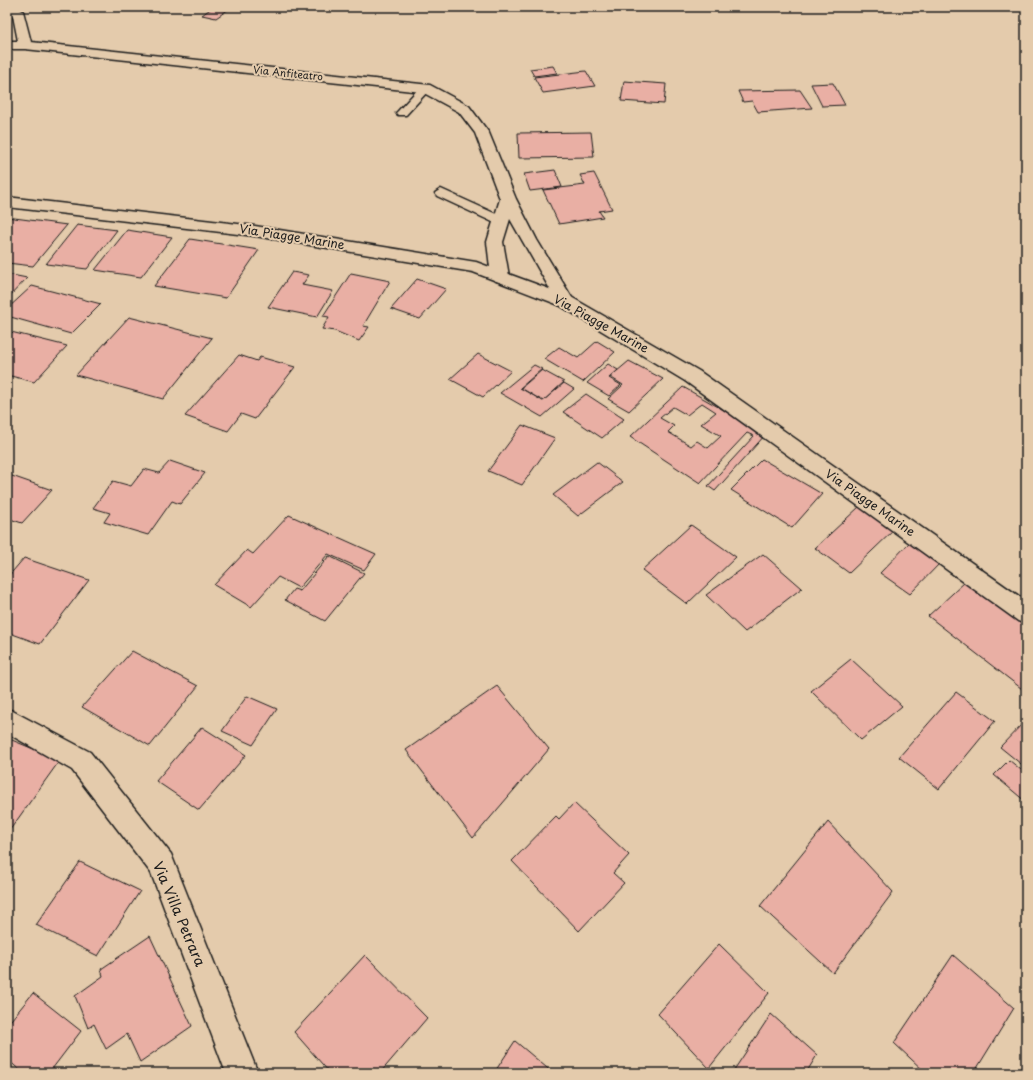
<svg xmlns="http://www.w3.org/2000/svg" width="1033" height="1080" font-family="'Playpen Sans',sans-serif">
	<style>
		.building { fill: #e9afa4; stroke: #1c1c1c; fill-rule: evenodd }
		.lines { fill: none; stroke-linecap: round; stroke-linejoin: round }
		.service-casing { stroke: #1c1c1c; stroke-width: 3 }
		.minor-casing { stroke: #1c1c1c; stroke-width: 3 }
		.tertiary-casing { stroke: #1c1c1c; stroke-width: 3 }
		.service { fill: #e4cbac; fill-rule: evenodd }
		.minor { fill: #e4cbac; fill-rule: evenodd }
		.tertiary { fill: #e4cbac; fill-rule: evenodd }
		.labels { text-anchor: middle; stroke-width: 4; stroke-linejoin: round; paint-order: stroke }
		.far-street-label { font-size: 10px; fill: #1c1c1c; stroke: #e4cbac }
		.street-label { font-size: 12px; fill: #1c1c1c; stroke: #e4cbac }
		.near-street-label { font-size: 14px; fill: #1c1c1c; stroke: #e4cbac }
	</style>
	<rect width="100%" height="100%" fill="#e4cbac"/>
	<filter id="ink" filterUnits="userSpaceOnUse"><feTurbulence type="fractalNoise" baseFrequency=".025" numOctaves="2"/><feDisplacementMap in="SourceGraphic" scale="8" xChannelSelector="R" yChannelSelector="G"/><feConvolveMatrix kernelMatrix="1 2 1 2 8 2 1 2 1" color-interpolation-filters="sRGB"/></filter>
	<g filter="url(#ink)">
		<g class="building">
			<path d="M213 7H219L229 9 216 18 202 15Z"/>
			<path d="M553 66 557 73 534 76 530 69Z"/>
			<path d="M586 71 595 86 543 93 534 77Z"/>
			<path d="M624 81 666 84 664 104 621 101Z"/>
			<path d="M833 83 845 105 822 106 811 84Z"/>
			<path d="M800 90 812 108 758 112 752 101 743 102 738 91Z"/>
			<path d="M591 132 594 157 519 158 518 133Z"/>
			<path d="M555 170 562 187 530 191 524 174Z"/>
			<path d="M594 173 612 209 599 211 603 217 559 224 543 190 585 185 580 175Z"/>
			<path d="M7 217 67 225 33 266 7 263Z"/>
			<path d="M77 225 117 230 87 269 46 264Z"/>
			<path d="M127 230 172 237 141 277 95 270Z"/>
			<path d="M190 239 259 250 226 298 154 286Z"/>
			<path d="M292 272 309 275 302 285 333 291 317 317 268 307Z"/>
			<path d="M351 273 390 281 363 326 369 327 359 341 335 331 322 329 329 317 323 316Z"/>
			<path d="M7 274 27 278 7 299Z"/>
			<path d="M417 279 446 289 420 319 391 309Z"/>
			<path d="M32 286 101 304 71 334 7 316V309Z"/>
			<path d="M129 317 212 338 163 399 76 375Z"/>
			<path d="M7 331 67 346 34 382 7 375Z"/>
			<path d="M597 341 615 352 583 382 544 359 559 347 578 358Z"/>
			<path d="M478 354 511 371 483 397 450 379Z"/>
			<path d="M239 355 257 361 260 357 295 367 255 419 241 414 228 431 185 416Z"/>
			<path d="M629 361 663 379 629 411 608 399 623 385 610 377Z"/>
			<path d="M608 364 618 370 609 378 621 385 609 396 587 383Z"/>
			<path d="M534 365 542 369 520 388 543 401 564 383 574 389 542 417 500 393Z"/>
			<path d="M542 370 564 382 543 401 521 388Z"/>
			<path d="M683 387 766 434 715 491 708 486 754 436 747 433 700 483 630 437ZM702 403 716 412 701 424 721 436 708 448 697 441 691 446 668 432 674 426 660 418 673 407 687 415Z"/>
			<path d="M586 394 624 419 602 438 563 412Z"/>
			<path d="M522 425 555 438 522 485 488 471Z"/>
			<path d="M762 459 822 494 792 528 731 490Z"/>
			<path d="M170 461 205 473 180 504 172 501 148 535 104 522 110 513 93 508 113 481 131 486 144 469 159 473Z"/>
			<path d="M597 462 623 482 578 516 553 495Z"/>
			<path d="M9 475 52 490 22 523 7 518V477Z"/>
			<path d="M860 506 895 529 849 573 815 548Z"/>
			<path d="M289 515 376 554 364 570 328 554 299 588 278 577 251 607 214 585 247 550 253 554Z"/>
			<path d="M691 525 736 557 687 604 642 570Z"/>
			<path d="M911 541 941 562 910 594 880 573Z"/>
			<path d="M763 554 802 588 745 632 706 595Z"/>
			<path d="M329 556 364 573 325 621 285 600 294 589 300 591Z"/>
			<path d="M24 558 89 580 40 644 7 632V578Z"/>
			<path d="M965 582 1026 627V692L928 616Z"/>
			<path d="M132 651 198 686 150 746 82 707Z"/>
			<path d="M851 659 902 706 861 740 811 691Z"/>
			<path d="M497 686 549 749 473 838 406 750Z"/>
			<path d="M956 692 995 721 939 789 899 757Z"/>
			<path d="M247 696 277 709 253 745 222 731Z"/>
			<path d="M1024 722 1026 723V768L1000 747Z"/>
			<path d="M202 727 246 755 199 810 156 781Z"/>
			<path d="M7 738 60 760 7 834Z"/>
			<path d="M1009 760 1026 774V802L994 775Z"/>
			<path d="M574 803 629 855 613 873 624 883 579 931 512 861 556 816 559 819Z"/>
			<path d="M828 822 893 892 833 973 760 906Z"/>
			<path d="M80 862 140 891 98 956 36 925Z"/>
			<path d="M150 936 192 1026 140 1062 127 1034 106 1049 94 1024 88 1028 75 996 103 976 101 969Z"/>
			<path d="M719 944 769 993 709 1068 658 1014Z"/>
			<path d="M365 955 427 1018 380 1073H330L294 1032Z"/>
			<path d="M953 955 1014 1008 974 1073H926L894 1043Z"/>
			<path d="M33 993 81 1031 49 1073H23L7 1059V1025Z"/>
			<path d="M771 1014 817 1055 806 1073H732Z"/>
			<path d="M515 1041 553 1073H494Z"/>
		</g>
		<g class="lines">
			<g class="service-casing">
				<g id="service">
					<path d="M425 85 429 86 430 88 429 90 406 115H398L396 113 398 111 421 86Z"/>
					<path d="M441 189 505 218 507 221 505 224H497L437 196 435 193Z"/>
				</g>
			</g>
			<g class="minor-casing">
				<g id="minor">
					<path d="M7 7H16L23 11 31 42 430 85 469 106 489 133 516 199 537 240 574 301 571 305 565 307 559 305 510 219 503 242 509 276 506 280 500 282 494 280 491 276 487 242 500 199 475 133 459 112 422 92 25 49H7V41H18L13 16 7 12Z"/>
					<path d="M7 708 90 752 171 854 258 1073H226L151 873 72 770 7 733Z"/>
				</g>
			</g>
			<g class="tertiary-casing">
				<path id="tertiary" d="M7 197 255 226 476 262 571 297 699 371 1026 601V624L1018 621 685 381 559 305 473 272 255 236 7 207Z"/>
			</g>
			<use href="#service" class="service"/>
			<use href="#minor" class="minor"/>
			<use href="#tertiary" class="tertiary"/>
		</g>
	</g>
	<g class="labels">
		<g class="far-street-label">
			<text transform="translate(288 73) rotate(6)" y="4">Via Anfiteatro</text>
		</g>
		<g class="street-label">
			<text transform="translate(292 237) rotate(9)" y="4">Via Piagge Marine</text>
			<text transform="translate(601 324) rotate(29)" y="4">Via Piagge Marine</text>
			<text transform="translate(870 503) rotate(35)" y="4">Via Piagge Marine</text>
		</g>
		<g class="near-street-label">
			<text transform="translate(179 914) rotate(67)" y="5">Via Villa Petrara</text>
		</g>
	</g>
	<rect width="1033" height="1080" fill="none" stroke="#e4cbac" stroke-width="24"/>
	<rect x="12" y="12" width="1009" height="1056" fill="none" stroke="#1c1c1c" stroke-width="1.5" filter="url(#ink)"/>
</svg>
